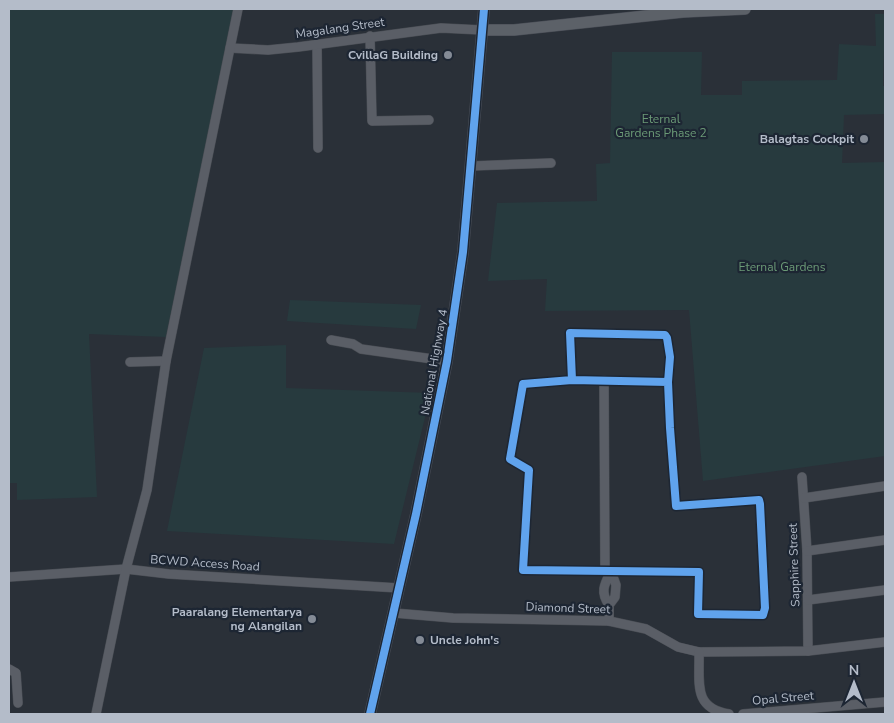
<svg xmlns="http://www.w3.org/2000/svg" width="894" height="723" font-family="'Nunito Sans',sans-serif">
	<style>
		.green { fill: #273a3e }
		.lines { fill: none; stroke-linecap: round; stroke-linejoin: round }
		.minor-casing { stroke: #484c53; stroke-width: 10 }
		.major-casing { stroke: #484c55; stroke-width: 12 }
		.minor { stroke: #5a5e66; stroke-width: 9 }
		.major { stroke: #5c6168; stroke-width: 11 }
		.cycleway-casing { stroke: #1d2633; stroke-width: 11 }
		.cycleway { stroke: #60a3ed; stroke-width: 8 }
		.poi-dot { fill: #848b96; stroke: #1d2633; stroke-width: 2 }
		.labels { text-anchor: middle; stroke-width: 4.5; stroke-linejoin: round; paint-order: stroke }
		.street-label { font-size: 12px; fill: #b4bcc9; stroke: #1d2633 }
		.poi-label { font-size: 12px; font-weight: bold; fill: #b4bcc9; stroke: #1d2633; text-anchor: end }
		.park-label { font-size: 12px; fill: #6b9a76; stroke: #1d2633 }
	</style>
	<rect width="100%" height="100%" fill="#2a3038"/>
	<g class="green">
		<path d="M9 9H234L166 337 89 334 97 497 17 500V483H9Z"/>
		<path d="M875 14H885L883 86H885V114L844 115 842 163 885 162V456L703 481 689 310 545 311 547 279 488 281 497 203 597 201 596 164 610 163 612 52H702L701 95H742V81L837 80 839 44 876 46Z"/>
		<path d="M290 300 421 305 416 329 287 321Z"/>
		<path d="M286 345V388L431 393 394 544 167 531 204 348Z"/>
	</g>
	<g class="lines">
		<g class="minor-casing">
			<g id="minor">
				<path d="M370 36 372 121 429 120"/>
				<path d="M317 44 318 148"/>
				<path d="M230 48 268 50 298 47 441 28 482 30"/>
				<path d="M471 166 551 163"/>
				<path d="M331 340 353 344 361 349 447 361"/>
				<path d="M130 362 166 361"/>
				<path d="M572 380 570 333 665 335 667 338 670 357 668 382 670 428 676 506 759 500 760 504 765 608 763 615 698 614 699 572 523 570 529 470 510 459 523 384 572 380 668 382"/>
				<path d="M604 380 605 571"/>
				<path d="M802 477 807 551 808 651"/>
				<path d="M804 498 885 486"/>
				<path d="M807 551 885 540"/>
				<path d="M9 577 126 569 169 574 399 588"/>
				<path d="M808 600 885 590"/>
				<path d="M394 613 453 618 609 621 646 629 678 647 699 652 808 651 885 642"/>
				<path d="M609 621V605L615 597 616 585 611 571C604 585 600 592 609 605"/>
				<path d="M699 652C700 682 692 708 729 714"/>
				<path d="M9 669 16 673 18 703"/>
				<path d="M96 714 126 569 147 490 166 361 238 9"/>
				<path d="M743 714 885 702"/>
			</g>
		</g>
		<g class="major-casing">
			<g id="major">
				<path d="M482 30H514L683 12 745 9"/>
				<path d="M370 714 416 514 447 361 463 252 484 9"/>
			</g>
		</g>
		<use href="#minor" class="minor"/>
		<use href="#major" class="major"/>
		<g class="cycleway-casing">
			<g id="cycleway">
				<path d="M572 380 570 333 665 335 667 338 670 357 668 382 670 428 676 506 759 500 760 504 765 608 763 615 698 614 699 572 523 570 529 470 510 459 523 384 572 380 668 382"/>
				<path d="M370 714 416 514 447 361 463 252 484 9"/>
			</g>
		</g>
		<use href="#cycleway" class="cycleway"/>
	</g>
	<g class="poi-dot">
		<circle cx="448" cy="55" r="5"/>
		<circle cx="864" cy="139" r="5"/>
		<circle cx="312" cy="619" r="5"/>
		<circle cx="420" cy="640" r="5"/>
	</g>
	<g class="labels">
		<g class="street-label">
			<text transform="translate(340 28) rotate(-8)" y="4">Magalang Street</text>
			<text transform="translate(434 362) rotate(-80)" y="4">National Highway 4</text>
			<text transform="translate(205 563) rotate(4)" y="4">BCWD Access Road</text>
			<text transform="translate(794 565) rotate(-92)" y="4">Sapphire Street</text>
			<text transform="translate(568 608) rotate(2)" y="4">Diamond Street</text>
			<text transform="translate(783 698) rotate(-5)" y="4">Opal Street</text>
		</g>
		<g class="poi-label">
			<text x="438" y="59">CvillaG Building</text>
			<text x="854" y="143">Balagtas Cockpit</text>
			<text x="302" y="616">Paaralang Elementarya<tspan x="302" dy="14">ng Alangilan</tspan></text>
			<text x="430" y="644" text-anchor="start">Uncle John's</text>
		</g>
		<g class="park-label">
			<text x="661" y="123">Eternal<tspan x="661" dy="14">Gardens Phase 2</tspan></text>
			<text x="782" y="271">Eternal Gardens</text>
		</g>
	</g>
	<rect width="894" height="723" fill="none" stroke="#b4bcc9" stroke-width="20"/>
	<g transform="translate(854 683)" stroke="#1d2633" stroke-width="4" paint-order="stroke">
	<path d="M0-4L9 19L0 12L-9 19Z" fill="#b4bcc9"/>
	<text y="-8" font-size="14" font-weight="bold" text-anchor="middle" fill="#b4bcc9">N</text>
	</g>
</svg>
